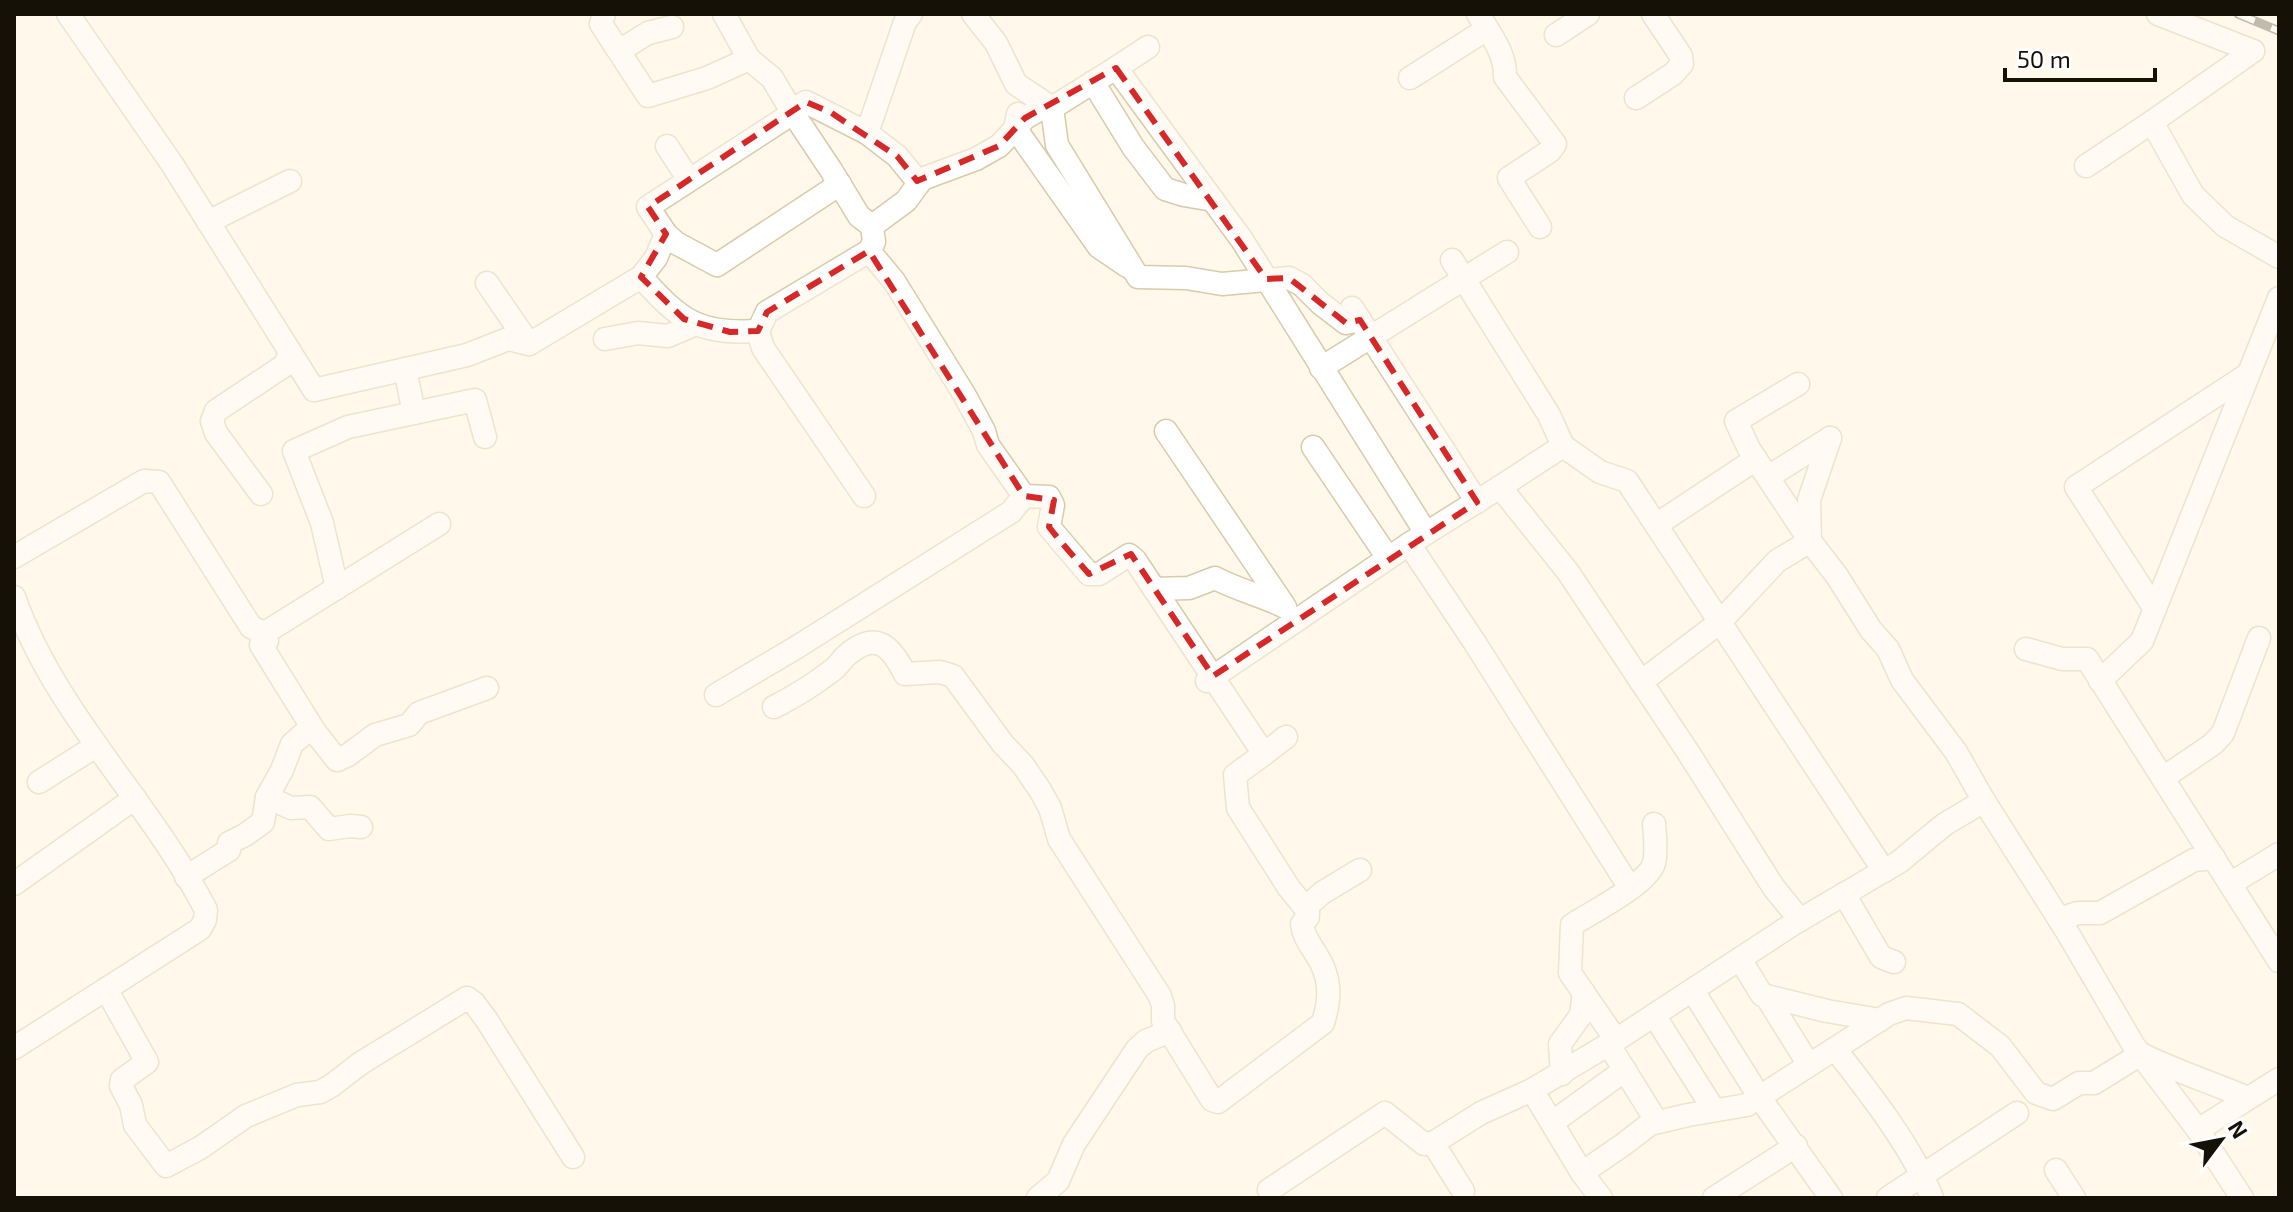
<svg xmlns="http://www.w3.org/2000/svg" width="2293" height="1212" font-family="'Exo 2',sans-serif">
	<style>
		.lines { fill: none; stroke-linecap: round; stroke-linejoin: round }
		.minor-casing { stroke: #d9caa9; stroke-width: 25 }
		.minor { stroke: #fff; stroke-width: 22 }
		.rail-casing { stroke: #777165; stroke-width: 9 }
		.rail { stroke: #fff; stroke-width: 6; stroke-dasharray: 18; stroke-linecap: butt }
		.marked { fill: none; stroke: #d62828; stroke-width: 6; stroke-dasharray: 16 10; stroke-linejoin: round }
	</style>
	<rect width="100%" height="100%" fill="#fff8eb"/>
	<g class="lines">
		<g class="minor-casing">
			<g id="minor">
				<path d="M68 14 172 164 314 390 467 355 508 339 529 344 641 277 656 258 666 234"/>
				<path d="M604 14 601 24 648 96 707 78 749 59 772 78 791 110"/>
				<path d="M724 14 749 59"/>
				<path d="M911 14 905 22 867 133 897 156 919 183"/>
				<path d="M973 14 996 43 1016 84 1052 108 1057 145 1138 277 1186 278 1222 284 1289 278 1302 285 1320 303 1346 323 1360 320"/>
				<path d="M1478 14C1490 34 1506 53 1505 77L1555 144 1550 151 1509 178 1540 227"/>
				<path d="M2158 14 2253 51"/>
				<path d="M1556 35 1588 14"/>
				<path d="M1148 47 1116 68 1242 240 1426 533"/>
				<path d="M619 51 648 33 672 27"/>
				<path d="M2253 51 2152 122 2193 195 2225 226 2279 257"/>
				<path d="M1410 78 1487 29"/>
				<path d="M1093 82 1133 147 1165 189 1184 195 1213 200"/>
				<path d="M1636 98 1673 74 1682 64 1681 56 1653 14"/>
				<path d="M793 113 648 207 666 234 676 243 717 265 840 184"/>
				<path d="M1018 114 1015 128 1099 247 1127 266"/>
				<path d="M867 133 806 102 791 110 831 170 859 216 872 226"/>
				<path d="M667 146 689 180"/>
				<path d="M2086 166 2152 122"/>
				<path d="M208 222 290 181"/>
				<path d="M1452 260 1549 415 1563 446"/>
				<path d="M641 277C681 321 697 334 758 331"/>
				<path d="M487 283 529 344"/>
				<path d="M1352 308 1477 502"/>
				<path d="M605 339 638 333 668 336 696 324"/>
				<path d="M1321 368 1507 252"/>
				<path d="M405 369 414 413"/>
				<path d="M1798 384 1736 421 1749 449 1810 541"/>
				<path d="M1166 431 1285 607"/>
				<path d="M1313 447 1388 558"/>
				<path d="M1768 477 1830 438"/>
				<path d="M1500 487 1409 544 1475 643 1630 888"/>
				<path d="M261 494 216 433 212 421 216 411 285 365 290 352"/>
				<path d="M864 496 763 348 758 331 767 312 869 251 874 242 872 226 906 201 922 179 976 159 999 146 1025 118 1039 110 1052 108 1116 68"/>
				<path d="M1656 525 1756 459"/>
				<path d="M1810 539 1809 500 1830 438"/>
				<path d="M14 557 144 481 159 482 251 627 262 632 267 641 261 645 315 732"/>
				<path d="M337 588 322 523 294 451 348 427 475 400 485 437"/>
				<path d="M1154 589 1189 588 1215 578C1236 589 1259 595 1281 605"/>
				<path d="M14 597C55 714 150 801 206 910L205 920 200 929 14 1048"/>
				<path d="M2155 609 2076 487 2247 375"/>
				<path d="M263 634 439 524"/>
				<path d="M2026 649 2062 659H2087L2279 961"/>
				<path d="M1207 681 1409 544"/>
				<path d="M2100 681 2142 641 2279 298"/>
				<path d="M716 695 797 647 1011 512 1024 496"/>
				<path d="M774 707C794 697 816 683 834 669 839 665 842 659 847 655 876 630 891 646 905 674L940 672 953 676 1003 744 1023 765 1040 790 1050 808 1059 839 1160 996 1163 1006V1021L1212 1100 1218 1102 1323 1023C1331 997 1331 977 1316 954 1310 944 1303 936 1302 924L1308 917V911L1289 888 1238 808 1235 775 1264 754 1135 560 1129 555 1099 574H1089L1049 527 1053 505 1049 497 1024 496 988 445 984 431 964 394 894 281 869 251"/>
				<path d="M1264 754 1286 737"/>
				<path d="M2163 778 2213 744 2223 733 2259 638"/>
				<path d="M39 782 96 746"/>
				<path d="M267 797 291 808 310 807 329 829 350 826 361 827"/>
				<path d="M1984 801 2066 930 2134 1046 2198 1130"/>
				<path d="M186 877 229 850V843L245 835 263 822 267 797 282 770 292 744 307 731 315 732 337 760 348 755 375 735 409 725 419 713 487 688"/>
				<path d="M14 884 135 798"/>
				<path d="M2230 884 2279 854"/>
				<path d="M1844 894 1881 957 1894 962"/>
				<path d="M1305 908 1322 893 1360 870"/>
				<path d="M2059 919 2078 913H2100L2194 860 2214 858"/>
				<path d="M1800 920 1774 888 1688 752 1568 572 1500 487 1563 446 1600 472 1627 481 1884 871"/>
				<path d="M1740 959 1762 995 1827 1011 1880 1020"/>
				<path d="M106 989 147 1062 122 1080 121 1086 131 1105 135 1125 166 1166 200 1148 246 1116 297 1095 320 1092 331 1086 361 1063 467 998 474 1003 486 1019 573 1157"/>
				<path d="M1693 991 1760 1098 1831 1198"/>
				<path d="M1766 996 1809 1065"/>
				<path d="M1654 1015 1714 1110"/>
				<path d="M1616 1040 1570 973 1572 925C1592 912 1648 884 1654 863 1657 850 1655 836 1654 824"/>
				<path d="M1609 1045 1657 1122"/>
				<path d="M1835 1049C1868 1091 1913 1148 1932 1198"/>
				<path d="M1562 1074 1560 1044 1581 1015 1584 993"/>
				<path d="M1532 1090 1616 1040 1793 924 1899 862 1945 824 1984 801 1956 752 1902 680 1888 649 1871 630 1837 576 1810 541 1777 561 1720 622 1641 682"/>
				<path d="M1553 1122 1625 1070"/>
				<path d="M2056 1170 2074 1198"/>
				<path d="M1582 1173 1624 1144 1650 1124 1688 1115 1747 1105 1889 1014 1906 1008 1958 1014 2000 1046 2036 1093 2053 1099 2079 1083H2094L2141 1054C2175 1071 2213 1083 2248 1098"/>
				<path d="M1269 1190 1385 1113 1424 1144 1433 1143"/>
				<path d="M1463 1191 1433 1143 1481 1113 1532 1090 1582 1173 1601 1198"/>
				<path d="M1038 1198 1058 1181 1074 1144 1137 1049 1146 1041 1170 1031"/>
				<path d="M1714 1198 1796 1146"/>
				<path d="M1888 1198 2017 1113"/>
				<path d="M2242 1198 2198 1130 2279 1079"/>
			</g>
		</g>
		<use href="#minor" class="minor"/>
		<g class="rail-casing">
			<path id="rail" d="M2238 14 2279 31"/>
		</g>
		<use href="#rail" class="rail"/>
	</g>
	<path d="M0 0H2293V1212H0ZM1116 68 1266 279 1289 278 1346 323 1360 320 1477 502 1213 676 1131 554 1089 574 1061 542 1049 527 1054 500 1024 496 869 251 767 312 758 331 730 332 684 319 641 277 666 234 648 207 806 102 830 112 897 156 917 181 999 146 1025 118Z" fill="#fff8eb" fill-opacity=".55" fill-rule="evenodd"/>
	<path class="marked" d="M1116 68 1266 279 1289 278 1346 323 1360 320 1477 502 1213 676 1131 554 1089 574 1061 542 1049 527 1054 500 1024 496 869 251 767 312 758 331 730 332 684 319 641 277 666 234 648 207 806 102 830 112 897 156 917 181 999 146 1025 118Z"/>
	<rect width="2293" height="1212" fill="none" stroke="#161106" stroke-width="32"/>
	<g transform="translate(2221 1140) rotate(58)" stroke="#ffffff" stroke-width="6" paint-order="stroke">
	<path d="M0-6L14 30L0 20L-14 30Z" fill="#161106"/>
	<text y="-12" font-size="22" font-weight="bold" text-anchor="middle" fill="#161106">N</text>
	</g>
	<path d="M2005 68v12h150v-12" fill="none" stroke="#161106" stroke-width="4"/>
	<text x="2017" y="68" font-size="24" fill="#161106" stroke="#ffffff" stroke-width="6" paint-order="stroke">50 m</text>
</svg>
